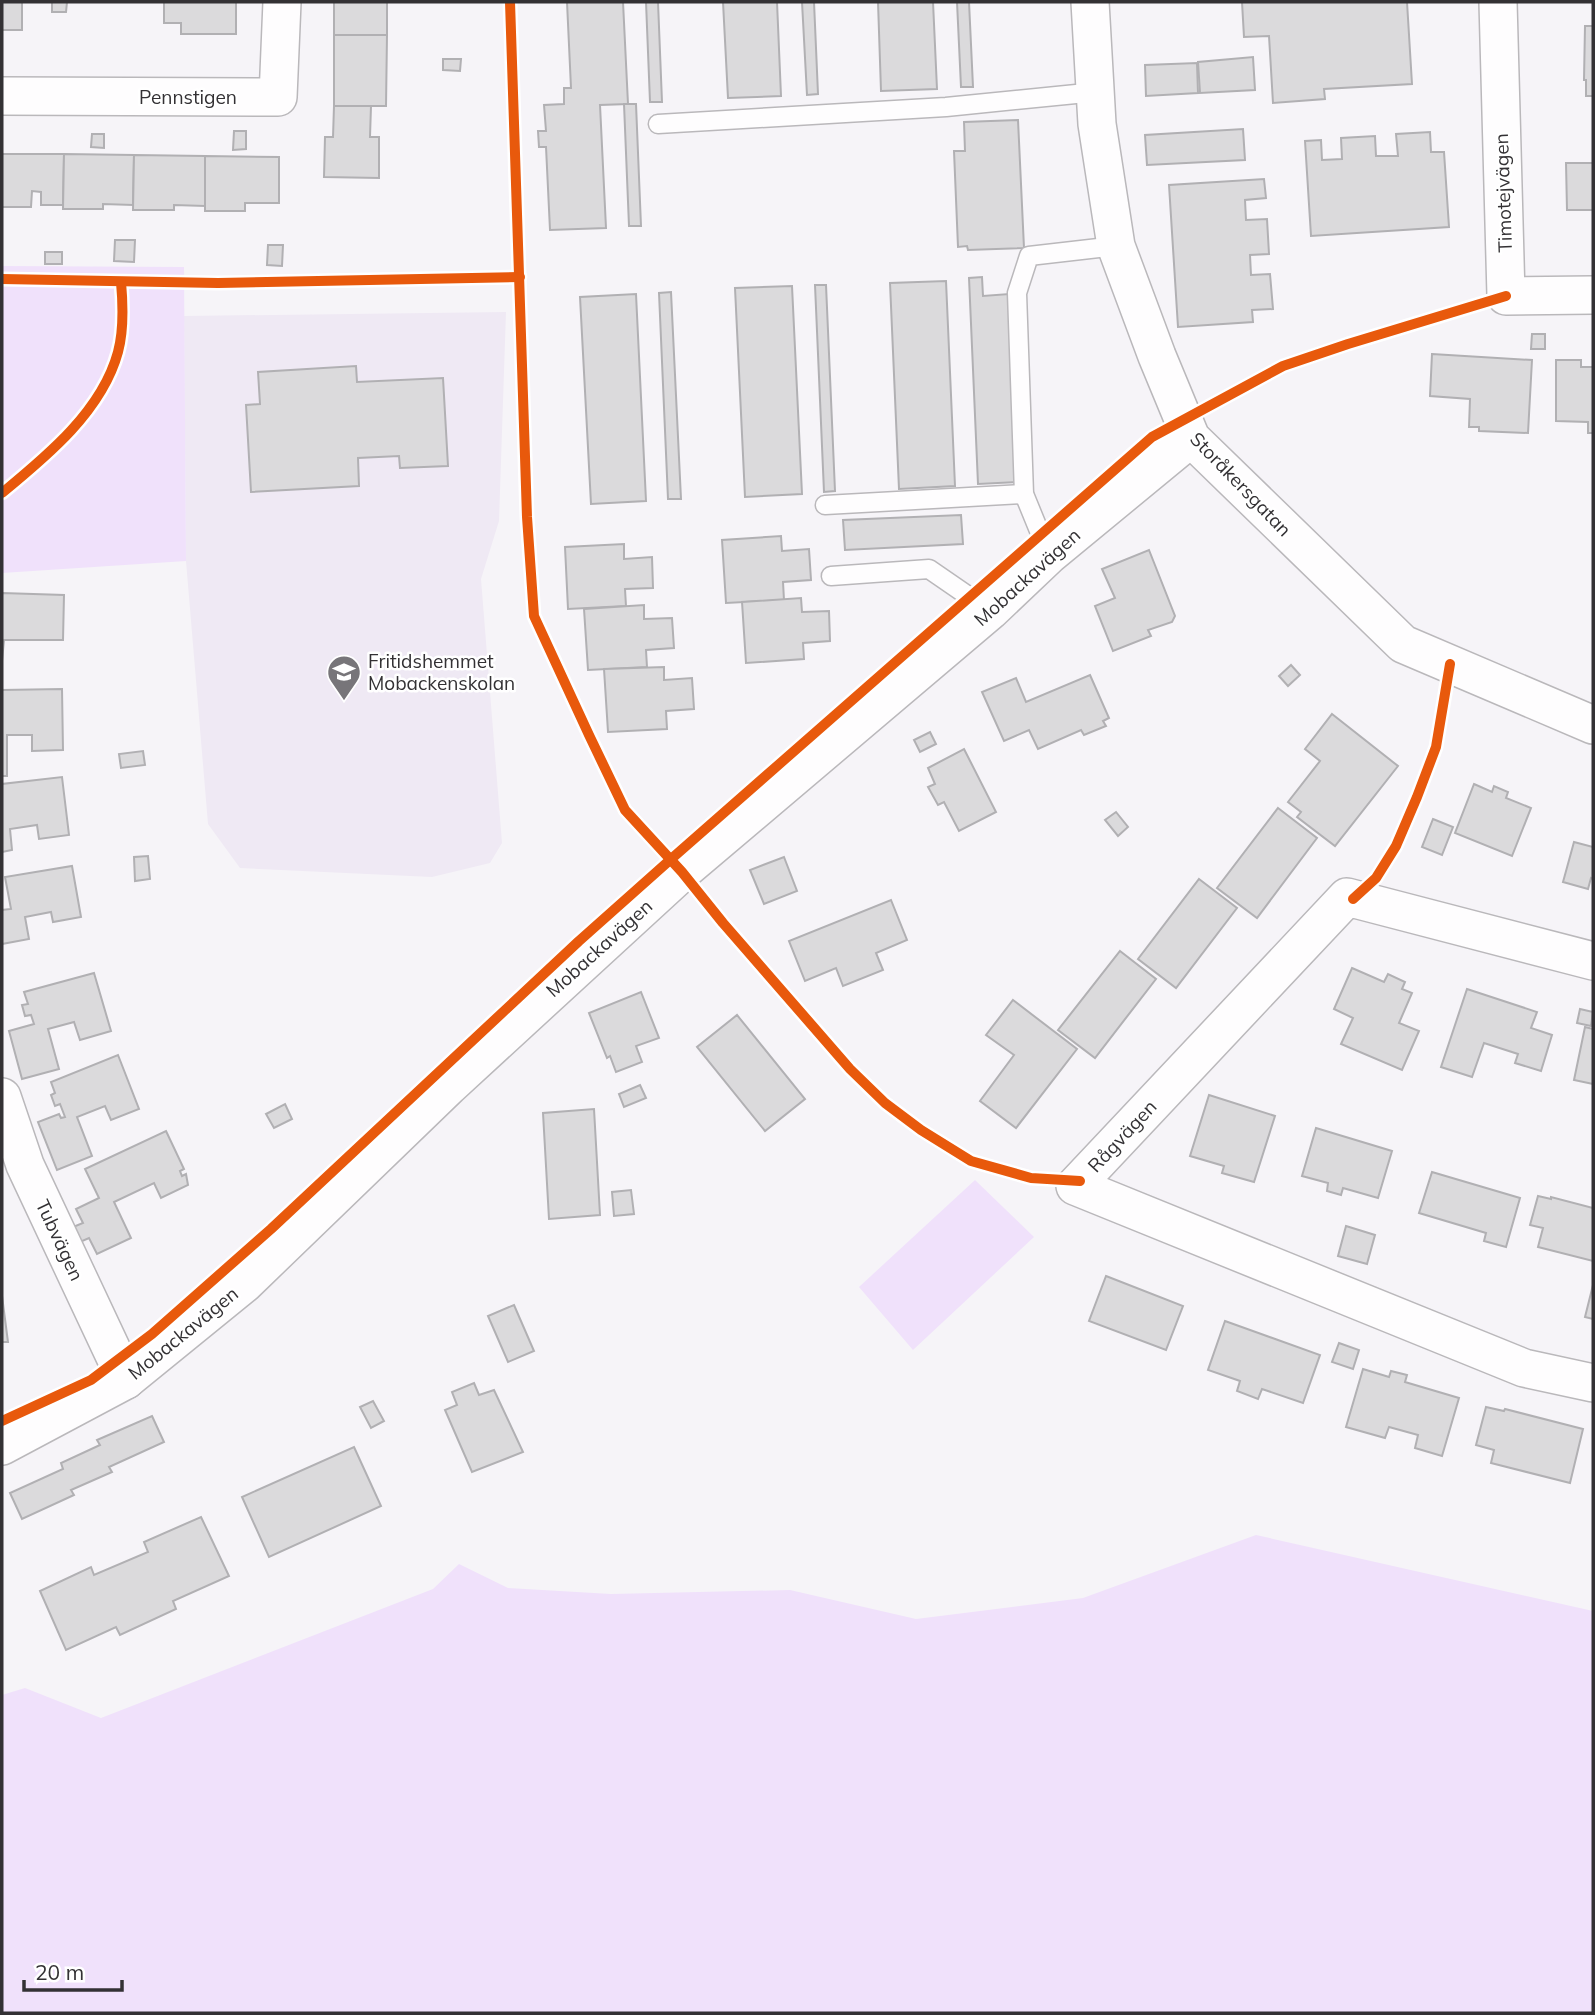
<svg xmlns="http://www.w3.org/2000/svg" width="1595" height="2015" font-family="Mulish,sans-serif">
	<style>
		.built { fill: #efe9f4 }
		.green { fill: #f0e1fb }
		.building { fill: #dbdadc; stroke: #b1b0b3; stroke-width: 2 }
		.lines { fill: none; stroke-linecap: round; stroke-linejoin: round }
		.lane-casing { stroke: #bab8bb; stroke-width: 21 }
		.street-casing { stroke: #bab8bb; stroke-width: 40 }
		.lane { stroke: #fefdfe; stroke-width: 18 }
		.street { stroke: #fefdfe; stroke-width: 37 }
		.cycleway-casing { stroke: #fff; stroke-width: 15 }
		.cycleway { stroke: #e8590c; stroke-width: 10 }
		.labels { text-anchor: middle; stroke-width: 5; stroke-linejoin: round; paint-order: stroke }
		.street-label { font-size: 19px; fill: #333134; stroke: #fff }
		.poi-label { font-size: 19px; fill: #333134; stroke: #fff; text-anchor: start }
	</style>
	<rect width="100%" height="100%" fill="#f6f4f8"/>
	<path class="built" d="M506 312 499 521 481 579 502 843 490 863 432 877 240 868 208 824 186 561 184 316Z"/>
	<g class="green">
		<path d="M2 266 184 267 186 561 2 573Z"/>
		<path d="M975 1180 1034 1237 913 1350 859 1287Z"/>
		<path d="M1256 1535 1593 1611V2013H2V1695L25 1688 101 1718 433 1589 459 1564 508 1588 611 1594 790 1590 916 1619 1083 1598Z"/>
	</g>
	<g class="building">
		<rect x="2" y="2" width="20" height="28"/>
		<path d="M52 2H67L66 12H52Z"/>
		<path d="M164 2H236V34H181V23H164Z"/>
		<rect x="334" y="2" width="53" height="33"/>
		<path d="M567 2H623L628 104 600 105 606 228 550 230 546 147H539L538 131H546L544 105 564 104V88H571Z"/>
		<path d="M646 2H658L662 102H650Z"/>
		<path d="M723 2H777L781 96 728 98Z"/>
		<path d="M802 2H814L818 94 807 95Z"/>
		<path d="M878 2H933L937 89 881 91Z"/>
		<path d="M957 2H969L973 87H961Z"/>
		<path d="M1242 2H1407L1412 84 1324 89 1325 99 1273 103 1269 36 1244 37Z"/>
		<path d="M1585 26H1593V96H1586V80H1584Z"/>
		<path d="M334 35H387L386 106H334Z"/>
		<path d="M1253 57 1255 90 1200 93 1198 62Z"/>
		<path d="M443 59H461L460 71 443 70Z"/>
		<path d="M1197 63 1198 93 1146 96 1145 65Z"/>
		<path d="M624 104H636L641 226H629Z"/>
		<path d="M334 106H371L370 137H379V178L324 177 325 137H333Z"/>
		<path d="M1018 120 1024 248 968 250 967 246 958 247 954 151H965L964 122Z"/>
		<path d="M1243 129 1245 160 1147 165 1145 135Z"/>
		<path d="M234 131H246V149L233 150Z"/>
		<path d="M1430 132 1431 152H1444L1449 227 1311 236 1305 141 1321 140 1322 160 1342 159 1341 138 1375 136 1376 156H1398L1396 134Z"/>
		<path d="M92 134H104V148L91 147Z"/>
		<path d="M2 154H64L63 205H41V192L32 191 31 207H2Z"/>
		<path d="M64 154 134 155 133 205 103 204V209H63Z"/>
		<path d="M134 155 205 156V206L174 205V210H133Z"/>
		<path d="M205 156 279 157V203H245V211H205Z"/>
		<path d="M1566 163H1593V210H1567Z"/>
		<path d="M1264 179 1266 198 1245 200 1246 220 1267 219 1269 254 1250 255 1251 275 1270 274 1273 309 1252 310 1253 322 1178 327 1169 185Z"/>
		<path d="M115 240H135L134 262 114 261Z"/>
		<path d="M268 245H283L282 266 267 265Z"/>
		<rect x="45" y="252" width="17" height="12"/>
		<path d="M982 277 983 296 1009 294 1018 482 978 484 969 278Z"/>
		<path d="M946 281 955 486 899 489 890 283Z"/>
		<path d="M815 285H826L835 491 824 492Z"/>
		<path d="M792 286 802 494 745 497 735 288Z"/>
		<path d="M671 292 681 499H668L659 293Z"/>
		<path d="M636 294 646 501 591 504 580 297Z"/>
		<path d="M1532 334H1545V349H1531Z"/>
		<path d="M1432 354 1532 360 1528 433 1479 431V427H1469L1470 399 1430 396Z"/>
		<path d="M1556 360H1581V367H1593V433H1588V422L1556 421Z"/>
		<path d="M356 366 357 382 443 378 448 466 400 468 399 456 358 458 359 486 251 492 246 405 260 404 258 372Z"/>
		<path d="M961 515 963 544 845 550 843 520Z"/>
		<path d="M781 536 782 551 809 549 811 580 783 582 784 600 726 603 722 540Z"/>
		<path d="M624 544V559L652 557 653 588 625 589 626 606 568 609 565 547Z"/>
		<path d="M1149 550 1175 616 1172 622 1148 630 1151 636 1113 651 1095 606 1115 598 1102 569Z"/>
		<path d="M2 593 64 595 63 640H4L2 661Z"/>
		<path d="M801 598 802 612 829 611 830 641 803 643 804 659 746 663 742 602Z"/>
		<path d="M644 605V619L672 618 674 648 646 650 647 667 588 670 584 609Z"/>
		<path d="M1291 665 1300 675 1288 686 1279 676Z"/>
		<path d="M664 667V680L692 678 694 709 666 711 667 729 608 732 604 669Z"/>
		<path d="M1090 675 1109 718 1103 721 1106 726 1084 735 1081 730 1038 749 1029 730 1004 741 982 692 1016 678 1026 702Z"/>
		<path d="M62 689 63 750 32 751V735H7V776H2V690Z"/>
		<path d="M1332 714 1398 766 1335 846 1297 817 1301 812 1288 802 1320 761 1305 749Z"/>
		<path d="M930 732 936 744 920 752 914 740Z"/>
		<path d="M964 749 996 812 959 831 944 802 938 805 928 787 935 784 928 768Z"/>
		<path d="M143 751 145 765 121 768 119 754Z"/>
		<path d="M62 777 69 835 39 839 37 825 10 829 12 850 2 852V784Z"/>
		<path d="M1474 784 1492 792 1494 786 1508 792 1506 798 1531 808 1512 856 1455 833Z"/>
		<path d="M1278 808 1317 838 1257 918 1217 888Z"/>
		<path d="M1116 812 1128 827 1118 836 1105 820Z"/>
		<path d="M1433 819 1453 827 1442 855 1422 847Z"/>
		<path d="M1574 842 1593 847V879L1591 878 1588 889 1563 882Z"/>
		<path d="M148 856 150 879 135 881 134 857Z"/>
		<path d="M784 857 797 891 764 904 750 870Z"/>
		<path d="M72 866 81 917 53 922 51 912 25 917 29 939 2 944V910L11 909 5 877Z"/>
		<path d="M1199 879 1237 908 1176 988 1138 959Z"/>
		<path d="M891 900 907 940 876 953 883 970 843 986 836 968 805 981 789 941Z"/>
		<path d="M1120 951 1156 979 1095 1058 1058 1030Z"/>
		<path d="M1352 968 1384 982 1388 974 1405 982 1402 989 1412 993 1399 1023 1419 1031 1402 1070 1341 1044 1353 1018 1334 1009Z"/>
		<path d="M94 973 111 1031 80 1040 74 1022 48 1029 59 1069 22 1079 9 1031 34 1024 31 1015 25 1016 22 1005 28 1004 24 992Z"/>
		<path d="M1467 989 1537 1012 1531 1028 1552 1035 1541 1071 1515 1063 1518 1054 1484 1043 1472 1077 1441 1067Z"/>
		<path d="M641 992 659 1038 636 1046 642 1062 616 1072 610 1056 607 1058 589 1013Z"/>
		<path d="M1013 1000 1077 1049 1016 1128 980 1101 1014 1055 986 1035Z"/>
		<path d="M1580 1009 1593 1012 1591 1026 1577 1023Z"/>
		<path d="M737 1015 805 1099 765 1131 697 1047Z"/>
		<path d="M1585 1027 1593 1029V1084L1574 1080Z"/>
		<path d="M118 1055 139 1109 111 1120 105 1106 77 1117 92 1156 57 1170 38 1122 59 1114 61 1118 65 1117 60 1104 55 1106 51 1095 55 1093 51 1082Z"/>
		<path d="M640 1085 646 1098 624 1107 619 1094Z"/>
		<path d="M1209 1095 1275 1116 1254 1182 1222 1173 1224 1166 1190 1156Z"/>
		<path d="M285 1104 292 1119 274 1128 266 1114Z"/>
		<path d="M594 1109 600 1215 549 1219 543 1113Z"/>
		<path d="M1316 1128 1392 1151 1378 1198 1343 1188 1341 1195 1327 1191 1328 1183 1302 1176Z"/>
		<path d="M166 1131 184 1169 180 1171 182 1176 186 1174 188 1185 161 1198 154 1183 114 1202 131 1238 97 1254 89 1238 80 1242 73 1227 83 1223 76 1209 99 1198 85 1169Z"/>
		<path d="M1432 1172 1520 1198 1506 1247 1484 1241 1486 1233 1419 1213Z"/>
		<path d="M631 1190 634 1214 614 1216 612 1192Z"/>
		<path d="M1538 1196 1551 1199V1197L1593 1208V1261L1538 1247 1543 1228 1530 1225Z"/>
		<path d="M1346 1226 1375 1235 1367 1264 1338 1256Z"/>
		<path d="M1106 1276 1183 1306 1166 1350 1089 1321Z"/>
		<path d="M1593 1285V1319L1585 1317Z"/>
		<path d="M2 1296 8 1342H2Z"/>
		<path d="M514 1305 534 1351 508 1362 488 1316Z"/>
		<path d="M1225 1321 1320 1355 1303 1403 1262 1389 1258 1399 1237 1391 1240 1381 1208 1370Z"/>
		<path d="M1339 1343 1359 1350 1353 1369 1332 1362Z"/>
		<path d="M1363 1369 1389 1377 1391 1371 1407 1375 1405 1382 1459 1398 1442 1456 1415 1448 1418 1435 1389 1427 1385 1438 1346 1427Z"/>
		<path d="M474 1383 479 1395 494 1390 523 1452 472 1472 445 1410 457 1405 452 1392Z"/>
		<path d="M373 1401 384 1421 371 1428 360 1407Z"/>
		<path d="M1486 1407 1504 1411 1505 1409 1583 1429 1570 1483 1491 1463 1494 1450 1476 1445Z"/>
		<path d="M152 1416 164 1442 109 1467 112 1472 71 1490 74 1495 22 1519 10 1493 63 1469 61 1463 100 1445 97 1440Z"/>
		<path d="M354 1447 381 1506 269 1557 242 1497Z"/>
		<path d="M201 1517 229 1576 173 1601 176 1609 120 1635 116 1627 66 1650 40 1591 91 1567 94 1575 148 1552 144 1542Z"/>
	</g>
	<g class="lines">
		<g class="lane-casing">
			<g id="lane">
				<path d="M658 124 946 107 1096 92"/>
				<path d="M825 505 1024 494"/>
				<path d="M1049 555 1024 494 1017 293 1029 256 1116 246"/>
				<path d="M831 576 929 569 990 611"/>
			</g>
		</g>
		<g class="street-casing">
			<g id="street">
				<path d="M1090 2 1097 124 1116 246 1157 356 1191 438 1403 644 1593 725"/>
				<path d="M1498 2 1506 296 1593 295"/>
				<path d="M2 96 278 97 282 2"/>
				<path d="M1593 961 1347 897 1075 1186 1524 1368 1593 1383"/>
				<path d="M2 1097 25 1165 126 1380"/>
				<path d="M2 1446 126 1380 244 1284 449 1086 682 872 990 611 1049 555 1191 438"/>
			</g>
		</g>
		<use href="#lane" class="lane"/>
		<use href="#street" class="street"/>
		<g class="cycleway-casing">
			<g id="cycleway">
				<path d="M510 2 527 517 534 616 589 735 625 810 682 872 723 923 850 1069 885 1103 921 1130 971 1161 1031 1178 1080 1181"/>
				<path d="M2 279 218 283 520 277"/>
				<path d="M2 493C47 456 102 411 118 352 124 330 123 304 121 282"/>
				<path d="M1353 899 1376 878 1396 846 1417 797 1436 747 1450 664"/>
				<path d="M2 1421 91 1380 152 1334 271 1229 579 941 670 860 1152 437 1283 366 1348 344 1506 296"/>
			</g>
		</g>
		<use href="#cycleway" class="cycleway"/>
	</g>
	<defs>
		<g id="school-pin" transform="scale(1.75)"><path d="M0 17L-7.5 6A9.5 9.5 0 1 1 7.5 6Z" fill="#777579" stroke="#fff"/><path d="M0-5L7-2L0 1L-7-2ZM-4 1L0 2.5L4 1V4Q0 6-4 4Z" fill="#fff"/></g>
	</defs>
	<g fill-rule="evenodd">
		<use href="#school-pin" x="344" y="672"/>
	</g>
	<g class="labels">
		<g class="street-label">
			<text x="188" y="104">Pennstigen</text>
			<text transform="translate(1503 193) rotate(-92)" y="7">Timotejvägen</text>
			<text transform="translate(1241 484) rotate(46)" y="7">Storåkersgatan</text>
			<text transform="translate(1027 577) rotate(-42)" y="7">Mobackavägen</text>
			<text transform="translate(599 948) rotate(-42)" y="7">Mobackavägen</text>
			<text transform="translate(1122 1136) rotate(-47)" y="7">Rågvägen</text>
			<text transform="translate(60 1240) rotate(65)" y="7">Tubvägen</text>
			<text transform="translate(183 1333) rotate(-39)" y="7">Mobackavägen</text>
		</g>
		<g class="poi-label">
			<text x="368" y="668">Fritidshemmet<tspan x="368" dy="22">Mobackenskolan</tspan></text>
		</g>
	</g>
	<rect width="1595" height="2015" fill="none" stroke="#333134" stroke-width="7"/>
	<path d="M24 1980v10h98v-10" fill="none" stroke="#333134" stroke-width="3.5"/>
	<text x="35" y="1980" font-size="21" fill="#333134" stroke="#ffffff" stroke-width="5" paint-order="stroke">20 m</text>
</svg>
